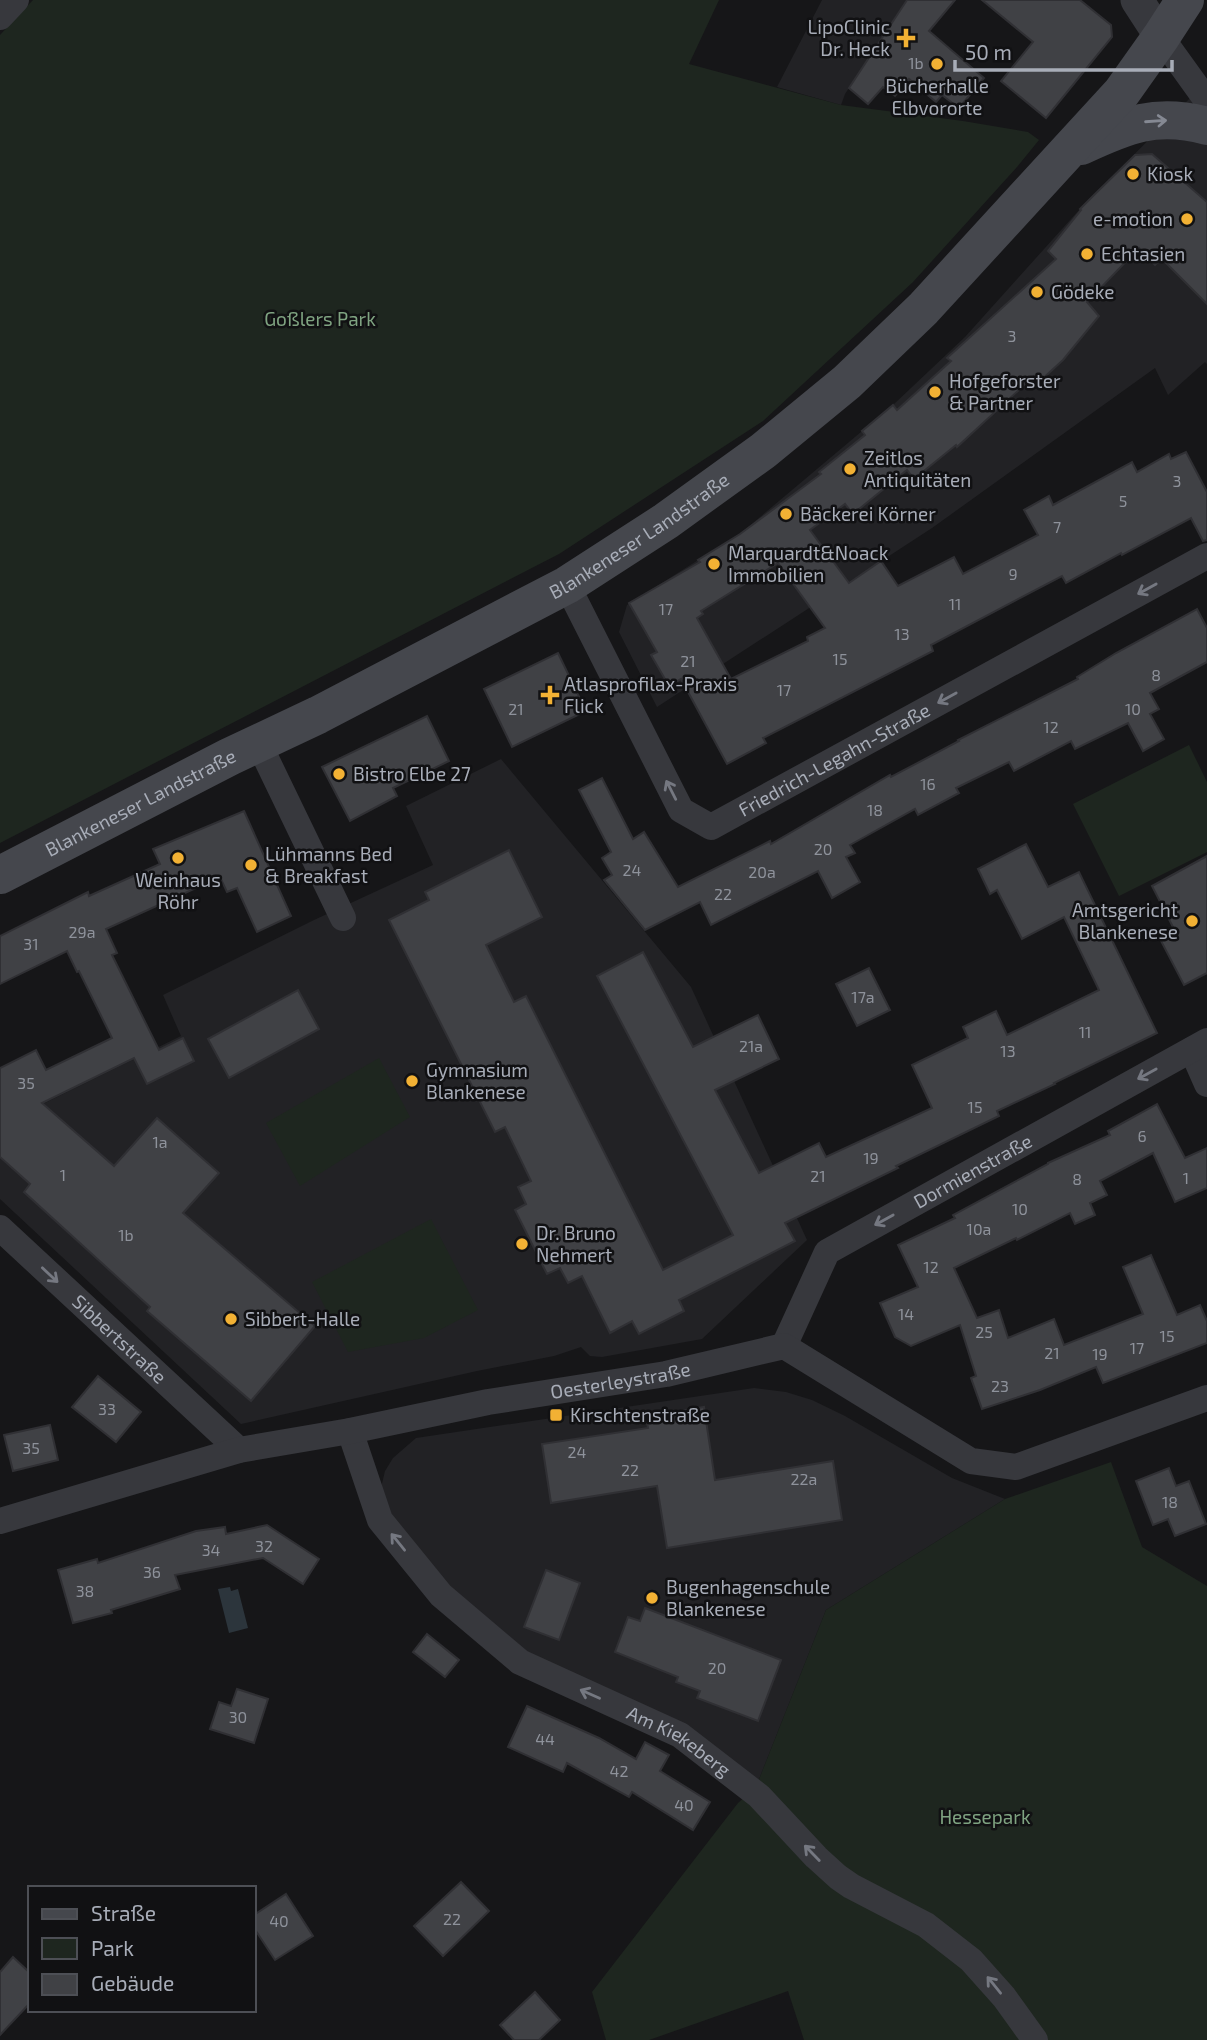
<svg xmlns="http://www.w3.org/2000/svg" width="1207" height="2040" font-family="'Exo 2',sans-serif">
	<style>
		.built { fill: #222225 }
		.green { fill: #1e261f }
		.water { fill: #2c353c }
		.building { fill: #404145; stroke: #303034; stroke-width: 2; fill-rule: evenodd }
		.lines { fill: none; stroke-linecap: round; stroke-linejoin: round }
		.minor { stroke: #37383d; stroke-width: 26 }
		.tertiary { stroke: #37383d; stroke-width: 33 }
		.secondary { stroke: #45474d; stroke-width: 38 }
		.oneway { stroke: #858993 }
		.oneway2 { stroke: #757881 }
		.poi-dot { fill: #f2b134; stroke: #111113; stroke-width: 2.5 }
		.labels { text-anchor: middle; stroke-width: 5; stroke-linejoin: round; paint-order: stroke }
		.number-label { font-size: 16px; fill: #8e929b }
		.poi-label { font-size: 19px; fill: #a8adb8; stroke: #111113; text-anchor: start }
		.park-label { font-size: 19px; fill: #7fa381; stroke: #111113 }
		.street-label { font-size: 19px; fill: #a8adb8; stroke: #111113 }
	</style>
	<rect width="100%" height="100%" fill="#161618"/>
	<g class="built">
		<path d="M822 0H906L845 94 841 105 777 87Z"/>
		<path d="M1207 81V364L1205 362 1168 395 1155 368 932 528 657 707 619 632 627 605 741 533 893 405 965 337 1080 209Z"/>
		<path d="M501 759 691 987 807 1240 702 1339 602 1357 590 1356 581 1347 554 1356 477 1371 241 1424 0 1199V1125L181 1036 163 995 314 920 433 865 406 806Z"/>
		<path d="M754 1388 786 1392 812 1400 845 1416 952 1478 1005 1499 826 1610 756 1787 529 1657 443 1585 396 1526 381 1488 385 1471 393 1458 416 1438Z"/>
	</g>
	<g class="green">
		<path d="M33 0H719L689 64 841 105 963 121 1028 132 1039 140 1017 167 913 282 763 421 559 554 0 843V35Z"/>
		<path d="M1189 745 1207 782V852L1119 896 1073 804Z"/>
		<path d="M379 1058 410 1117 300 1186 266 1123Z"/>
		<path d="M431 1219 478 1310 424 1338 348 1352 312 1282Z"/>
		<path d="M1111 1462 1142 1547 1207 1586V2040H804L788 1991 649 2040H606L592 1992 738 1803 756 1787 826 1610 1005 1499Z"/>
	</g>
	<path class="water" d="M230 1587 231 1591 238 1589 248 1628 229 1633 218 1589Z"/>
	<g class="building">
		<path d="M907 0H955L929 31 984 78 959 108 942 95 936 102 909 79 895 96 883 87 868 104 849 88Z"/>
		<path d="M982 0H1080L1111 25 1112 37 1046 118 1001 81 1033 42Z"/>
		<path d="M1152 154 1207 202V304L1161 258 1155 265 1139 248 1087 302 1099 316 1063 360 1039 382 1034 376 957 447 956 445 914 479 907 470 853 514 845 504 810 530 849 583 881 561 898 586 954 557 963 574 1038 535 1024 510 1049 496 1053 505 1132 462 1137 472 1169 454 1171 459 1186 452 1207 492V540L1203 541 1191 518 1122 555 1121 553 1066 583 1062 576 931 645 933 651 763 738 766 743 727 764 681 679 669 686 651 655 657 652 629 603 700 562 698 560 740 534 821 474 819 472 865 435 862 431 893 405 897 410 951 361 947 358 1056 259 1048 251 1081 210 1080 209 1094 195 1135 155ZM778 563 825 628 807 637 808 641 731 679 697 618 703 614 701 611Z"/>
		<path d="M1197 609 1207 628V662L1150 693 1159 709 1150 714 1164 739 1143 751 1128 723 1075 749 1071 741 1014 771 1009 762 956 788 959 793 918 815 915 809 850 845 855 853 846 857 860 882 832 898 818 871 711 925 700 902 645 930 604 880 612 875 602 858 611 852 579 790 602 778 633 839 644 832 678 887 770 841 771 844 890 775 891 777 959 741 958 740 1078 679 1077 677 1116 653Z"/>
		<path d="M558 653 586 711 512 747 484 689Z"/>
		<path d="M427 716 449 761 393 788 397 796 350 821 322 767Z"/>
		<path d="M244 811 291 916 257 932 237 888 227 892 220 877 106 929 117 953 112 955 159 1050 183 1038 194 1061 147 1084 134 1058 42 1103 114 1166 157 1118 219 1173 183 1213 315 1326 251 1401 147 1311 150 1307 24 1192 30 1184 0 1157V1068L36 1050 46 1070 112 1038 79 971 77 972 67 951 0 984V936L88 892 89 896 160 864 153 849Z"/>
		<path d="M1026 844 1048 887 1079 872 1157 1033 1054 1083 1055 1084 997 1111 999 1116 896 1166 898 1168 785 1223 795 1241 679 1300 684 1311 639 1334 632 1321 610 1333 582 1276 568 1283 560 1268 547 1274 515 1210 526 1204 518 1187 531 1181 505 1127 495 1132 389 920 429 900 425 892 509 850 542 917 486 945 514 1002 526 996 663 1270 733 1235 597 976 643 952 693 1047 758 1015 779 1059 715 1090 759 1173 819 1143 826 1157 932 1108 912 1065 968 1038 963 1027 996 1011 1007 1035 1099 990 1064 917 1022 939 997 890 990 894 978 869Z"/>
		<path d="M1207 856V973L1184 985 1160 939 1175 931 1152 886Z"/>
		<path d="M869 968 890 1010 857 1026 836 984Z"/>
		<path d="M298 990 319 1029 229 1078 208 1039Z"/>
		<path d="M1157 1104 1185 1158 1207 1148V1188L1175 1202 1153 1153 1100 1181 1107 1195 1090 1203 1095 1215 1075 1224 1070 1213 1017 1240 1016 1238 954 1268 977 1318 999 1310 1008 1338 1054 1319 1064 1345 1143 1314 1123 1267 1151 1255 1177 1315 1200 1305 1207 1321V1343L1103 1383 1096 1367 1040 1390 982 1409 971 1378 976 1376 960 1325 911 1346 895 1337 880 1303 918 1287 898 1245 955 1218 953 1215 1048 1164V1163L1110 1135 1108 1131Z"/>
		<path d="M98 1376 141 1412 116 1442 72 1407Z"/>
		<path d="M704 1407 715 1480 833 1461 842 1520 667 1548 657 1486 551 1503 542 1444 648 1428 646 1417Z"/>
		<path d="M50 1425 58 1460 13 1471 4 1435Z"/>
		<path d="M1169 1468 1176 1486 1189 1481 1206 1524 1175 1536 1168 1519 1153 1525 1136 1481Z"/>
		<path d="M267 1525 319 1559 303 1584 263 1558 175 1575 180 1589 111 1610 112 1613 73 1623 58 1570 97 1559 98 1563 196 1531 225 1527 226 1534Z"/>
		<path d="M546 1570 580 1583 559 1640 524 1627Z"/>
		<path d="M645 1608 781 1660 758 1721 697 1698 700 1691 676 1682 678 1677 615 1652 628 1617 640 1621Z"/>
		<path d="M427 1634 459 1660 445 1677 413 1652Z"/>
		<path d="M237 1689 268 1699 254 1743 210 1729 219 1702 231 1706Z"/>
		<path d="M527 1706 599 1738 636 1759 645 1742 669 1755 660 1771 710 1802 693 1830 632 1792 629 1797 567 1763 563 1772 508 1747Z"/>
		<path d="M461 1882 489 1911 443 1956 414 1926Z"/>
		<path d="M286 1894 313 1936 275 1960 254 1928V1915Z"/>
		<path d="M13 1957 30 1973V2003L0 2035V1972Z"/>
		<path d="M535 1992 560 2020 539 2040H514L500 2025Z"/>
	</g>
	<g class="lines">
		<g class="minor">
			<path d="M0 17 16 0"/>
			<path d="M1161 37 1207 101"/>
			<path id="s1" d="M567 585 681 810 711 827 1207 556"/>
			<path d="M259 744 343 918"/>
			<path d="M1192 1050 1207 1084"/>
			<path id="s2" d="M0 1228 239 1450"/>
			<path id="s3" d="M784 1346 827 1252 1207 1041"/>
			<path id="s4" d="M350 1431 380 1520 441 1595 520 1662 680 1735 759 1796 816 1857 838 1877 851 1886 926 1925 971 1960 1004 1997 1035 2040"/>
			<path id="s5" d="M0 1521 239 1450 350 1431 488 1402 666 1374 784 1346 971 1461 1016 1467 1207 1398"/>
		</g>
		<path class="tertiary" d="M1137 0 1161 37"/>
		<g class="secondary">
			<path d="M1081 146C1126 125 1156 112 1207 126"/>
			<path id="s6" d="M0 875 229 757 318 715 567 585 666 521 763 451 847 382 923 309 1122 92 1161 37 1185 0"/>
		</g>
	</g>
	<defs><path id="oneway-shaft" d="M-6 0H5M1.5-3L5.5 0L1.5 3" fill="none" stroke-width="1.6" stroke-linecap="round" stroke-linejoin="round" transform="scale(1.75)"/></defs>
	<use class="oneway" href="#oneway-shaft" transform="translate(1156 121) rotate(-4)"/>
	<g class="oneway2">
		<use href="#oneway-shaft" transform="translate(1147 589) rotate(151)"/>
		<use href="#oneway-shaft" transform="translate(947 698) rotate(151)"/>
		<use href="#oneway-shaft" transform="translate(671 790) rotate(-117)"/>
		<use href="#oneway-shaft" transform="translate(1147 1074) rotate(151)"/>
		<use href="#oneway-shaft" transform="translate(884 1220) rotate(151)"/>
		<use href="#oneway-shaft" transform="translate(50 1275) rotate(43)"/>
		<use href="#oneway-shaft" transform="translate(398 1542) rotate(-129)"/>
		<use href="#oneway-shaft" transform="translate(590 1694) rotate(-156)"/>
		<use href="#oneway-shaft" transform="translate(812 1853) rotate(-134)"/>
		<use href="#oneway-shaft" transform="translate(994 1985) rotate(-129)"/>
	</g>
	<g class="poi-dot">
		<path d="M902.5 27.5h7v7h7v7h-7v7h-7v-7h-7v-7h7z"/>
		<circle cx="937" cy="64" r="7"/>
		<circle cx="1133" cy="174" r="7"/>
		<circle cx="1187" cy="219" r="7"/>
		<circle cx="1087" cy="254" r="7"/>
		<circle cx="1037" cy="292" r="7"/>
		<circle cx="935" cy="392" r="7"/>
		<circle cx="850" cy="469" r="7"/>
		<circle cx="786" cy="514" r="7"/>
		<circle cx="714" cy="564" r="7"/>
		<path d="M546.5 684.5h7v7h7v7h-7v7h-7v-7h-7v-7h7z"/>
		<circle cx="339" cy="774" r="7"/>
		<circle cx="178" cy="858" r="7"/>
		<circle cx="251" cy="865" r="7"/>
		<circle cx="1192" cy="921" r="7"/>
		<circle cx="412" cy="1081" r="7"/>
		<circle cx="522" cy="1244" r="7"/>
		<circle cx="231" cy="1319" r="7"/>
		<rect x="549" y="1408" width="14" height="14" rx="3.5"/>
		<circle cx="652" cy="1598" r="7"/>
	</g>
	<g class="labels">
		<g class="number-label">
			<text x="916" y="69">1b</text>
			<text x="1012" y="342">3</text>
			<text x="1177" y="487">3</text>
			<text x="1123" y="507">5</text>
			<text x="1057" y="533">7</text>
			<text x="1013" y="580">9</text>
			<text x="955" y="610">11</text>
			<text x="666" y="615">17</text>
			<text x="902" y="640">13</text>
			<text x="840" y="665">15</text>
			<text x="688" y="667">21</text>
			<text x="1156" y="681">8</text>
			<text x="784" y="696">17</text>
			<text x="516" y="715">21</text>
			<text x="1133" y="715">10</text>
			<text x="1051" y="733">12</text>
			<text x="928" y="790">16</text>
			<text x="875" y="816">18</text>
			<text x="823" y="855">20</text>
			<text x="632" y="876">24</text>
			<text x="762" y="878">20a</text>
			<text x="723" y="900">22</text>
			<text x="82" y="938">29a</text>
			<text x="31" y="950">31</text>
			<text x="863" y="1003">17a</text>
			<text x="1085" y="1038">11</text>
			<text x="751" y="1052">21a</text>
			<text x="1008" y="1057">13</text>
			<text x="26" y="1089">35</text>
			<text x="975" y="1113">15</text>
			<text x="1142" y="1142">6</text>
			<text x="160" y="1148">1a</text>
			<text x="871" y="1164">19</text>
			<text x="63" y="1181">1</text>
			<text x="818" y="1182">21</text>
			<text x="1186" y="1184">1</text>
			<text x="1077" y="1185">8</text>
			<text x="1020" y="1215">10</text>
			<text x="979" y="1235">10a</text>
			<text x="126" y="1241">1b</text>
			<text x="931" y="1273">12</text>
			<text x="906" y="1320">14</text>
			<text x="984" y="1338">25</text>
			<text x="1167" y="1342">15</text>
			<text x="1137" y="1354">17</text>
			<text x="1052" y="1359">21</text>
			<text x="1100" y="1360">19</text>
			<text x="1000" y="1392">23</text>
			<text x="107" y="1415">33</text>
			<text x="31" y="1454">35</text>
			<text x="577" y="1458">24</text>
			<text x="630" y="1476">22</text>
			<text x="804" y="1485">22a</text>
			<text x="1170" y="1508">18</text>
			<text x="264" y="1552">32</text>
			<text x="211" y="1556">34</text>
			<text x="152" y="1578">36</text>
			<text x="85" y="1597">38</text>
			<text x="717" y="1674">20</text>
			<text x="238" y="1723">30</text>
			<text x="545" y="1745">44</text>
			<text x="619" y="1777">42</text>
			<text x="684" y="1811">40</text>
			<text x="452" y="1925">22</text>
			<text x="279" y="1927">40</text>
		</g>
		<g class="poi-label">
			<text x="890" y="34" text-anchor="end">LipoClinic<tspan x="890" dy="22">Dr. Heck</tspan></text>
			<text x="937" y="93" text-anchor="middle">Bücherhalle<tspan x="937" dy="22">Elbvororte</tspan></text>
			<text x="1147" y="181">Kiosk</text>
			<text x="1173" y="226" text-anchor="end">e-motion</text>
			<text x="1101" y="261">Echtasien</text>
			<text x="1051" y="299">Gödeke</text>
			<text x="949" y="388">Hofgeforster<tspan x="949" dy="22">&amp; Partner</tspan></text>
			<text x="864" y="465">Zeitlos<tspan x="864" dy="22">Antiquitäten</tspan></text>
			<text x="800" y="521">Bäckerei Körner</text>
			<text x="728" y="560">Marquardt&amp;Noack<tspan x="728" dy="22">Immobilien</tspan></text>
			<text x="564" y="691">Atlasprofilax-Praxis<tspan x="564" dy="22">Flick</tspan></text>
			<text x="353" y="781">Bistro Elbe 27</text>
			<text x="265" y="861">Lühmanns Bed<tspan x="265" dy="22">&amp; Breakfast</tspan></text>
			<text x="178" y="887" text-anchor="middle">Weinhaus<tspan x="178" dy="22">Röhr</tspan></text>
			<text x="1178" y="917" text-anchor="end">Amtsgericht<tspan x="1178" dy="22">Blankenese</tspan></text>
			<text x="426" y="1077">Gymnasium<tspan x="426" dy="22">Blankenese</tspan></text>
			<text x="536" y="1240">Dr. Bruno<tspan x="536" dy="22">Nehmert</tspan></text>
			<text x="245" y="1326">Sibbert-Halle</text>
			<text x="570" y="1422">Kirschtenstraße</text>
			<text x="666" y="1594">Bugenhagenschule<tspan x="666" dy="22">Blankenese</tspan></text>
		</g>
		<g class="park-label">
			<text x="320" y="326">Goßlers Park</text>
			<text x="985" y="1824">Hessepark</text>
		</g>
		<g class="street-label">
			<text dy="7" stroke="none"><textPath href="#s6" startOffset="724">Blankeneser Landstraße</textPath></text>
			<text dy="7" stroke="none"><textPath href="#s1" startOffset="427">Friedrich-Legahn-Straße</textPath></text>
			<text dy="7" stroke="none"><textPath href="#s6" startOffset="158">Blankeneser Landstraße</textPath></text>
			<text dy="7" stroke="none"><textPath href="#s3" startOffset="270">Dormienstraße</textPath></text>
			<text dy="7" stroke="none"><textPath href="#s2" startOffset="163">Sibbertstraße</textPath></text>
			<text dy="7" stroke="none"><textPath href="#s5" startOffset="637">Oesterleystraße</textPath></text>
			<text dy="7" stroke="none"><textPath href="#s4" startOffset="472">Am Kiekeberg</textPath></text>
		</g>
	</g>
	<rect x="28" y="1886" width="228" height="126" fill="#111113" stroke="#4d4f55" stroke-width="2"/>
	<rect x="42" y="1909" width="35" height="10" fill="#45474d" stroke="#4d4f55" stroke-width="2"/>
	<text x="91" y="1921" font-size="21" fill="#a8adb8">Straße</text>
	<rect x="42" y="1938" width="35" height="21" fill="#1e261f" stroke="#4d4f55" stroke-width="2"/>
	<text x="91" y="1956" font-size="21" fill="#a8adb8">Park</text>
	<rect x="42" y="1974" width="35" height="21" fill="#404145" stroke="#4d4f55" stroke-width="2"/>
	<text x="91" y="1991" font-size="21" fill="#a8adb8">Gebäude</text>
	<path d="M955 60v10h217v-10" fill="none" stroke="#a8adb8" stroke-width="3.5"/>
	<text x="965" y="60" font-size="21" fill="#a8adb8" stroke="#111113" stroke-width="5" paint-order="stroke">50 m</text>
</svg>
